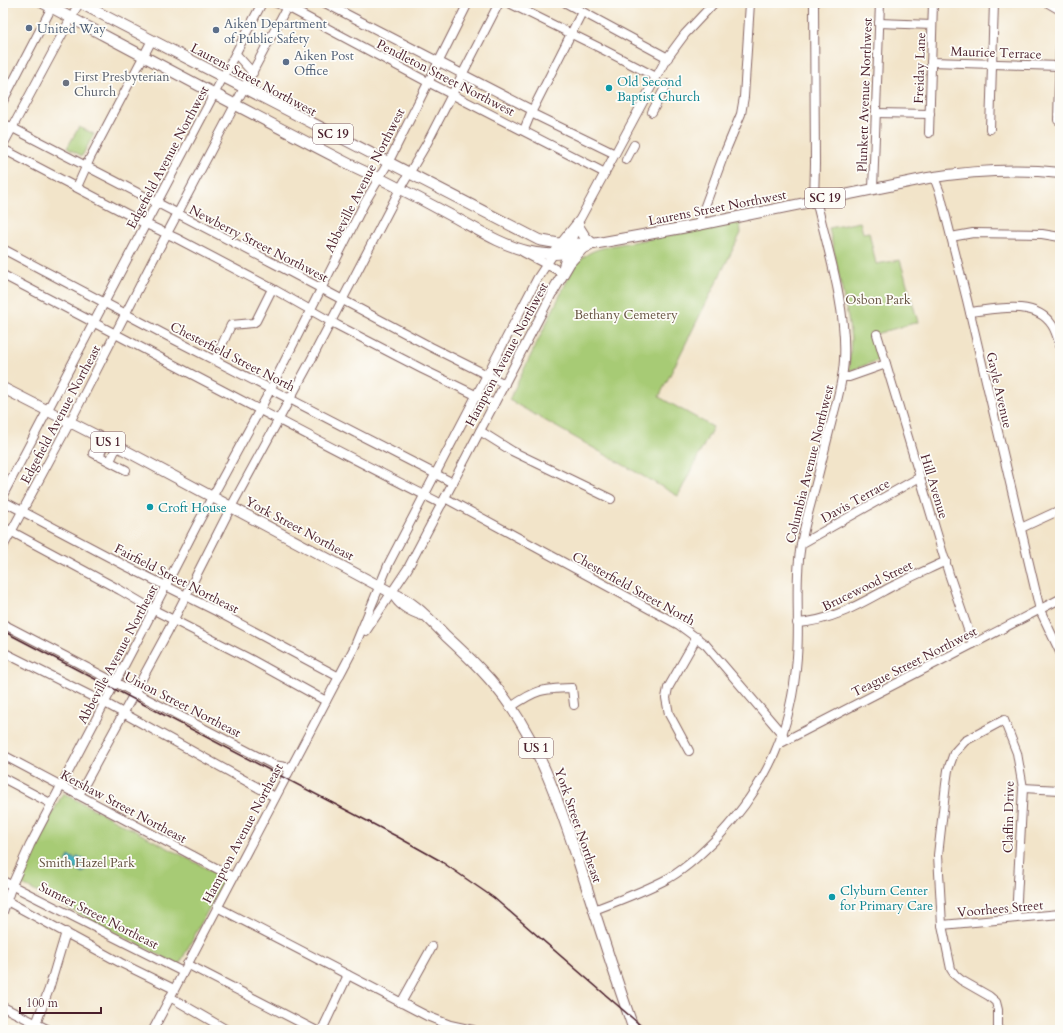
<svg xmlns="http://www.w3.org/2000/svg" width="1063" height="1033" font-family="Cardo,serif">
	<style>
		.green { fill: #a7cb74; stroke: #787550 }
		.water { fill: #3baab9; stroke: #426472 }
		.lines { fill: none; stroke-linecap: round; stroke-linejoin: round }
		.minor-casing { stroke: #856462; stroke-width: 10 }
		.major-casing { stroke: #856462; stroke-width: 12 }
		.minor { stroke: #fff; stroke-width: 8 }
		.major { stroke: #fff; stroke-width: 10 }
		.rail { stroke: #4a1f2b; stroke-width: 1.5 }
		.service-dot { fill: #5c6f8a; stroke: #fdfcf7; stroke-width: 1.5 }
		.worship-dot { fill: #6b7280; stroke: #fdfcf7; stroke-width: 1.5 }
		.culture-dot { fill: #0f9aa8; stroke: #fdfcf7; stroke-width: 1.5 }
		.labels { text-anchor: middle; stroke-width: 3.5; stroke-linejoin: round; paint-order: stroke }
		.shield { fill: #fdfcf7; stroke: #806168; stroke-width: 1 }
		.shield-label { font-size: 12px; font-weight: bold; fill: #4a1f2b }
		.service-label { font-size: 13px; fill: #4e5e75; stroke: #fdfcf7; text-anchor: start }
		.street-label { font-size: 13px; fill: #4a1f2b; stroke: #fdfcf7 }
		.worship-label { font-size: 13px; fill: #5b616d; stroke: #fdfcf7; text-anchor: start }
		.culture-label { font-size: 13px; fill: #0d838f; stroke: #fdfcf7; text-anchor: start }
		.park-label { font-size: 13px; fill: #665341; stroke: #fdfcf7 }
	</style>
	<rect width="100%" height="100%" fill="#fdfcf7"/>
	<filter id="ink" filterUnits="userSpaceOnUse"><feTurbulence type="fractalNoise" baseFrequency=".025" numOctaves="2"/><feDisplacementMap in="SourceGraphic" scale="8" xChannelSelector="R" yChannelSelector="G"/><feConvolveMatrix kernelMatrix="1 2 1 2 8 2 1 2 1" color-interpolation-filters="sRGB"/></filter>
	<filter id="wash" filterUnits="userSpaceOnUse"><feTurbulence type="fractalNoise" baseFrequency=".012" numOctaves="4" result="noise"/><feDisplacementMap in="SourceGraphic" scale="16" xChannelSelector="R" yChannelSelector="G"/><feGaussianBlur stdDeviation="0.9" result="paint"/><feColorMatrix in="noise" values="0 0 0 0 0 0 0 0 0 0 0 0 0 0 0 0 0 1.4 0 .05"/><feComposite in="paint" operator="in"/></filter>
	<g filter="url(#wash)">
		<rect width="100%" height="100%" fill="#f2e4c9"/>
		<g class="green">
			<path d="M79 127 94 134 82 156 67 148Z"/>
			<path d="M860 222 863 233 869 232 876 264 900 260 918 322 872 335 879 360 849 371 851 339 848 318 829 228Z"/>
			<path d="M740 223 741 233 659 397 713 427 678 496 509 400 570 275C582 253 592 250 615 245Z"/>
			<path d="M63 793 225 878 179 965 19 883 25 867Z"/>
		</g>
		<path class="water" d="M69 856 76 859 78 856 89 862 83 873 72 867V865L66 862Z"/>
	</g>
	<g filter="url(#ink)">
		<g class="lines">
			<g class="minor-casing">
				<g id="minor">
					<path d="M276 3 293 10 424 80 605 173"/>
					<path d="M325 3 532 110"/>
					<path d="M509 3 604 50 656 77"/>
					<path d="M566 3 668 58"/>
					<path d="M1048 3 1060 10"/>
					<path d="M879 23 932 25"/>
					<path d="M236 54 253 73"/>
					<path d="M931 62 1059 66"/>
					<path d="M3 101 54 3"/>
					<path d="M652 112 667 84"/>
					<path d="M531 113 615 154"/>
					<path d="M876 113 930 114"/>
					<path d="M1058 120 1060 44"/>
					<path d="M3 123 279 266 431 347 505 384"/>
					<path d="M990 129 994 3"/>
					<path d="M524 130 531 113 582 12"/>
					<path d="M929 133 933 3"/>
					<path d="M3 145 79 3"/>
					<path d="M3 149 146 224 176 238 275 290 337 325 422 369 494 404"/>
					<path d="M626 160 634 145"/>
					<path d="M934 177 940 193 967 300 1040 610 1060 652"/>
					<path d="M77 187 90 158 152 40"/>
					<path d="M873 189 880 3"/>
					<path d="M814 201 815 164 814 3"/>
					<path d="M698 225 723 157 741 114 744 97 750 3"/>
					<path d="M951 237 973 233 1042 234 1060 237"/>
					<path d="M3 249 175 340 453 483"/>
					<path d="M523 252 561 272"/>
					<path d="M561 273 567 253 579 224"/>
					<path d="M3 275C149 351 295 430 442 504"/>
					<path d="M970 312C996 309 1035 299 1052 325 1056 331 1058 339 1060 346"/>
					<path d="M877 334 949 574 973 644"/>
					<path d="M215 360 231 325 253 323 256 321 272 289"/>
					<path d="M842 377H849L886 364"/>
					<path d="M480 431 512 451 611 499"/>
					<path d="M93 453 126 470"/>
					<path d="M99 456 106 441"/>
					<path d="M110 461 117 446"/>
					<path d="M3 495 262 3"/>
					<path d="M445 498 679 625 706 645 783 735"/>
					<path d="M3 501 126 566 216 611 339 677"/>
					<path d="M3 527 120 590 154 610 250 659 326 701"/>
					<path d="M1021 528 1060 510"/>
					<path d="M801 544 920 477"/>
					<path d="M3 547 70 422 153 260 289 3"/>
					<path d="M797 623C832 621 860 604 889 588 908 578 927 570 946 561"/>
					<path d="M3 624 274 765 291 768"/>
					<path d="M366 631 408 568 556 286"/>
					<path d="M3 652 105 703 275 797"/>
					<path d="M511 707C537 689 542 689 572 688L574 705"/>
					<path d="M779 744 1060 599"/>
					<path d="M689 751 669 714 666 698 668 688 697 637"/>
					<path d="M3 755 233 877"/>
					<path d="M3 778 52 804"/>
					<path d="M1023 788 1060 790"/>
					<path d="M79 795 168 631 231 507 310 362 400 189 427 143 499 3"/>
					<path d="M3 881 183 972"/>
					<path d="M7 901 121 963 174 989"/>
					<path d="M217 907 427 1016 450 1025 473 1030"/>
					<path d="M594 910C618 901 647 890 669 878 688 867 704 851 719 836 768 783 792 729 797 657 800 617 794 578 802 539 805 524 809 510 813 495 820 469 826 443 833 416 838 398 843 379 844 360 847 309 828 250 816 200"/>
					<path d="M3 912 12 885 30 845 146 624 198 523 265 400 364 204 388 163 468 3"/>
					<path d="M942 925 1060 914"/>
					<path d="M187 964 315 1030"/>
					<path d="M170 997 227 1030"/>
					<path d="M401 1003 432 947"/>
					<path d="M3 1007 49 1030"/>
					<path d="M36 1024 49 989 66 932"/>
					<path d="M153 1030 354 648 389 563 537 279 560 244 580 219 665 61 685 34 714 3"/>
					<path d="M322 1030 348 975"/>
					<path d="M998 1030V1010L996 1002 989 996 961 980 955 975 951 969 942 925 938 855 946 784 948 770 954 753 965 741 1004 720 1017 753 1023 788 1016 918"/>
				</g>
			</g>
			<g class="major-casing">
				<g id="major">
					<path d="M43 3C145 57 246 111 349 164 360 170 373 175 385 181 407 192 430 204 452 216 475 228 501 245 527 251 548 257 569 254 589 246"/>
					<path d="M80 3 539 240 556 243 593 244 698 225 928 178C972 171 1016 168 1060 173"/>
					<path d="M578 226 585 237 593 244"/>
					<path d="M553 291 570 262 581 250"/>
					<path d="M3 388 117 446 392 593C415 602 429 619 446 636 470 658 493 680 511 707 543 754 560 807 578 860 596 917 614 974 634 1030"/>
					<path d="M396 598C402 607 412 611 422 615"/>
				</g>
			</g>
			<use href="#minor" class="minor"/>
			<use href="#major" class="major"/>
			<path class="rail" d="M3 631 396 836 439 860 494 898 646 1030"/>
		</g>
	</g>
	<g class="service-dot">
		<circle cx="29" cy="28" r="4"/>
		<circle cx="216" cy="30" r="4"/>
		<circle cx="286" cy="62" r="4"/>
	</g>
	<circle class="worship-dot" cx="66" cy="83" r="4"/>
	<g class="culture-dot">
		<circle cx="609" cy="88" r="4"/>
		<circle cx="150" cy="507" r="4"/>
		<circle cx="832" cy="897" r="4"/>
	</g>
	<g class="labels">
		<g class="shield">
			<rect x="313" y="124" width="40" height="20" rx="3"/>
			<rect x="805" y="188" width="40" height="20" rx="3"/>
			<rect x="91" y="432" width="34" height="20" rx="3"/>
			<rect x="519" y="738" width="34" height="20" rx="3"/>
		</g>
		<g class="shield-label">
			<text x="333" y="138">SC 19</text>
			<text x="825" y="202">SC 19</text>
			<text x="108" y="446">US 1</text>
			<text x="536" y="752">US 1</text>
		</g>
		<g class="service-label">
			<text x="224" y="28">Aiken Department<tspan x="224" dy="15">of Public Safety</tspan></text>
			<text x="37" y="33">United Way</text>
			<text x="294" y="60">Aiken Post<tspan x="294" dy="15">Office</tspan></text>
		</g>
		<g class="street-label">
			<text transform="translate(996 52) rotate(2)" y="5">Maurice Terrace</text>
			<text transform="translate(919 68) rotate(-88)" y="5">Freiday Lane</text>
			<text transform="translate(446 77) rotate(27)" y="5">Pendleton Street Northwest</text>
			<text transform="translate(254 79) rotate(28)" y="5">Laurens Street Northwest</text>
			<text transform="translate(864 95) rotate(-88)" y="5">Plunkett Avenue Northwest</text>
			<text transform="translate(167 157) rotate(-62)" y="5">Edgefield Avenue Northwest</text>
			<text transform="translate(364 180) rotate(-63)" y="5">Abbeville Avenue Northwest</text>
			<text transform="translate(717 207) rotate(-11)" y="5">Laurens Street Northwest</text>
			<text transform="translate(259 243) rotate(27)" y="5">Newberry Street Northwest</text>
			<text transform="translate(506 354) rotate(-62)" y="5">Hampton Avenue Northwest</text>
			<text transform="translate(233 356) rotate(27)" y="5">Chesterfield Street North</text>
			<text transform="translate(1000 390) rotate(77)" y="5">Gayle Avenue</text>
			<text transform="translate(60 414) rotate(-62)" y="5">Edgefield Avenue Northeast</text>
			<text transform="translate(809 464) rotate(-76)" y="5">Columbia Avenue Northwest</text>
			<text transform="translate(935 486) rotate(73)" y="5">Hill Avenue</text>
			<text transform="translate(855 500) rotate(-29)" y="5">Davis Terrace</text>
			<text transform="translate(300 528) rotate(28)" y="5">York Street Northeast</text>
			<text transform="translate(177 578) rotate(27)" y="5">Fairfield Street Northeast</text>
			<text transform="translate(867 585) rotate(-26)" y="5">Brucewood Street</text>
			<text transform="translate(634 588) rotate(29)" y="5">Chesterfield Street North</text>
			<text transform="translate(117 654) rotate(-62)" y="5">Abbeville Avenue Northeast</text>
			<text transform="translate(914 661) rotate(-27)" y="5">Teague Street Northwest</text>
			<text transform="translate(183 704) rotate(27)" y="5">Union Street Northeast</text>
			<text transform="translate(124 806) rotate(28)" y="5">Kershaw Street Northeast</text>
			<text transform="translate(1008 817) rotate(-89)" y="5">Claflin Drive</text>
			<text transform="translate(579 825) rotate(71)" y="5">York Street Northeast</text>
			<text transform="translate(242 833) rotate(-62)" y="5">Hampton Avenue Northeast</text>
			<text transform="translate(1000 908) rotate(-5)" y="5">Voorhees Street</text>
			<text transform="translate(99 915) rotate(27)" y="5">Sumter Street Northeast</text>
		</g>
		<g class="worship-label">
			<text x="74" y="81">First Presbyterian<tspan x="74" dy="15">Church</tspan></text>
		</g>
		<g class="culture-label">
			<text x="617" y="86">Old Second<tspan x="617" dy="15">Baptist Church</tspan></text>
			<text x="158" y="512">Croft House</text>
			<text x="840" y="895">Clyburn Center<tspan x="840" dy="15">for Primary Care</tspan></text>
		</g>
		<g class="park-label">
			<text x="878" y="304">Osbon Park</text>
			<text x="626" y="319">Bethany Cemetery</text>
			<text x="87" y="867">Smith Hazel Park</text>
		</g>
	</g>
	<rect width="1063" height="1033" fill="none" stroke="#fdfcf7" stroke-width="16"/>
	<path d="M20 1007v6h81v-6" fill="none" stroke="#4a1f2b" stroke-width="2"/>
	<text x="26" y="1007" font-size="12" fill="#4a1f2b" stroke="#fdfcf7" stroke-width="3" paint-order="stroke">100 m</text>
</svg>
